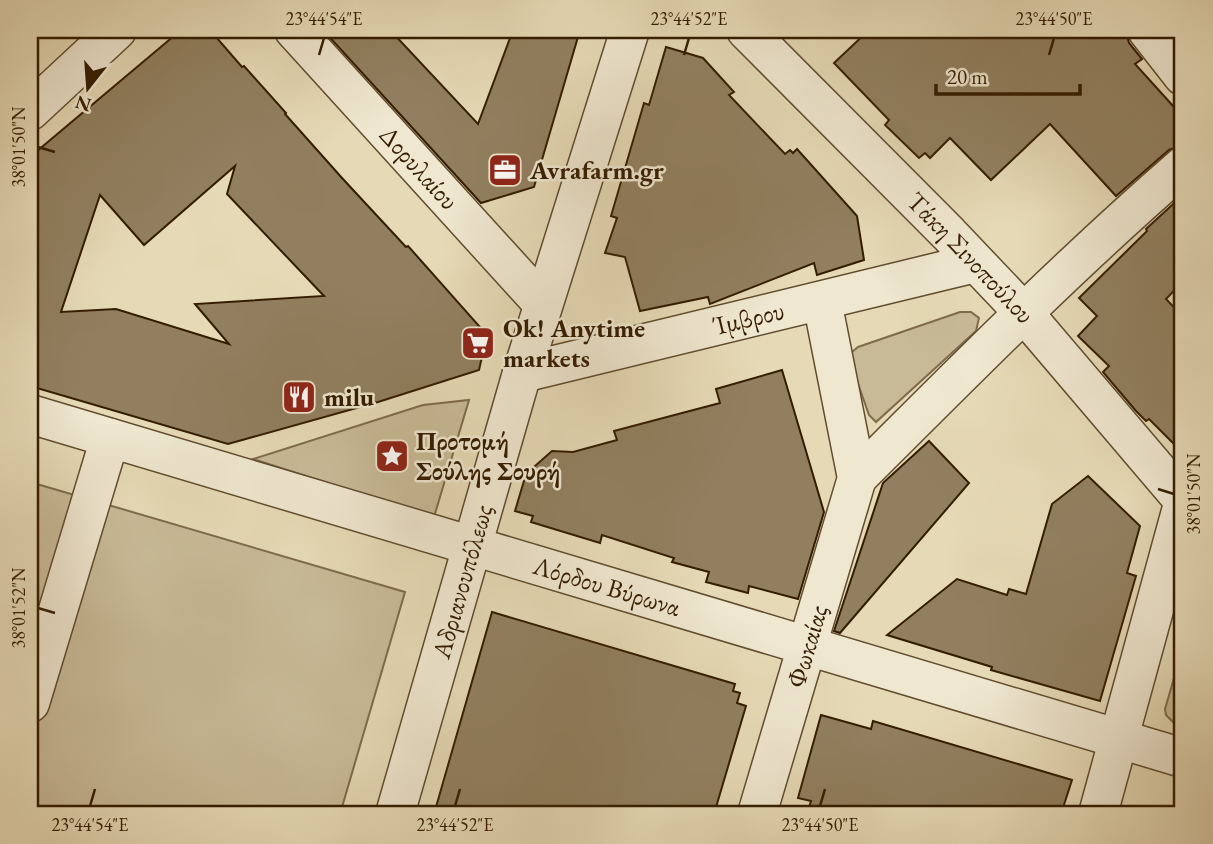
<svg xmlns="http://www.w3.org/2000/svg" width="1213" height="844" font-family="'EB Garamond',serif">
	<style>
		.green { fill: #c8ba97; stroke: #7e6b4c; stroke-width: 2 }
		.building { fill: #917f5f; stroke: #341c00; stroke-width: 2; fill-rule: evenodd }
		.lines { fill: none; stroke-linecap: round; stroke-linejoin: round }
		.pedestrian-casing { stroke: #604c2e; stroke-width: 41 }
		.minor-casing { stroke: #604c2e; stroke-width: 41 }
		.pedestrian { stroke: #efe7d0; stroke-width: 38 }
		.minor { stroke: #efe7d0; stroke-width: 38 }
		.ticks { fill: none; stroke: #341c00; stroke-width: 2.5 }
		.labels { text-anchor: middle; stroke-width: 5; stroke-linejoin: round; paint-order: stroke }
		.street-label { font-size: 26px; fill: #341c00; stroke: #efe7d0 }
		.poi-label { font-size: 26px; font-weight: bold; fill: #341c00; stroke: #efe7d0; text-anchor: start }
		.neatline { fill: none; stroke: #341c00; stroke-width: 2.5 }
		.ticks-label { font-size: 18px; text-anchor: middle; fill: #341c00 }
	</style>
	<rect width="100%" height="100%" fill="#e6dab6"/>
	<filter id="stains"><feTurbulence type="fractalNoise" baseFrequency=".00286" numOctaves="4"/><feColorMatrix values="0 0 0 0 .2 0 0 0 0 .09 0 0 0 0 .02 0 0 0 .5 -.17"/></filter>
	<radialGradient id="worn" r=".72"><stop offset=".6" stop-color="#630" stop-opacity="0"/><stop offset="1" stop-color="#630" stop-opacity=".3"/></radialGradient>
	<g class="green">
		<path d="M960 312H971L979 318 976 331 876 422 869 415 850 361 852 352 858 347Z"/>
		<path d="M469 400 434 517 253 459 423 405Z"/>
		<path d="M30 482 405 592 340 814H30Z"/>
		<path d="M1183 647V725L1173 722 1166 715 1165 709Z"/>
	</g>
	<g class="building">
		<path d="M181 30H210L242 67 244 66 286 113 285 114 342 178 406 247 408 246 487 335 479 370 378 402 228 444 30 386V157ZM235 166 227 194 324 296 195 304 229 344 116 309 61 312 100 195 144 245Z"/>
		<path d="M323 30H390L478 124 513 30H580L534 187 481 203Z"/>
		<path d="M869 30H1126L1129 43 1142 59 1135 64 1183 117V145L1169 150 1116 196 1050 124 991 180 950 138 930 158 925 153 919 158 885 125 889 120 834 63Z"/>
		<path d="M666 47 703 58 734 92 729 95 785 154 790 150 793 153 797 149 857 216 864 260 817 275 814 263 710 304 708 297 640 311 625 257 605 253 617 218 611 216 644 103 649 105Z"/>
		<path d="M1183 195V281L1166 299 1183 317V453L1149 419 1146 421 1136 411 1103 372 1109 366 1078 336 1097 316 1079 298 1147 231 1146 229Z"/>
		<path d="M782 370 824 512 798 599 749 586 748 593 706 582 709 572 672 562 674 558 602 535 600 543 531 522 533 516 515 511 526 474 552 451 573 452 617 440 614 431 720 403 716 389Z"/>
		<path d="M929 441 969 483 840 633 834 631 883 483Z"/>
		<path d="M1088 476 1140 526 1127 573 1136 576 1100 701 991 670 992 667 887 635 957 579 1007 595 1009 589 1026 594 1052 504Z"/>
		<path d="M492 612 735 684 733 691 740 693 737 703 746 706 714 814H434Z"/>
		<path d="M821 715 871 729 873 721 1072 780 1061 814H807L811 801 798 798Z"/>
	</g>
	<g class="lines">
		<g class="pedestrian-casing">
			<path id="pedestrian" d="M30 703 110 438"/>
		</g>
		<g class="minor-casing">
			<g id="minor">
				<path id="s1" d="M294 30 543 304"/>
				<path id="s2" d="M746 30 949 234 1023 312 1183 500"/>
				<path d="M1147 30 1183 76"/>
				<path d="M30 111 117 30"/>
				<path id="s3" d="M522 373 975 263"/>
				<path id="s4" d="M30 414 1183 758"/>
				<path d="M857 478C964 371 1069 265 1183 166"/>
				<path id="s5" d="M395 814 522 373 630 30"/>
				<path id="s6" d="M757 814 857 478 822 301"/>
				<path d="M1098 814 1183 504"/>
			</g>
		</g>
		<use href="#pedestrian" class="pedestrian"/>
		<use href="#minor" class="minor"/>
	</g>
	<path class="ticks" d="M319 55 324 38M684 55 689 38M1049 55 1054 38M38 147 55 152M1158 489 1174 494M38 608 55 613M90 806 95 789M455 806 460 789M820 806 825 789"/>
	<defs>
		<g id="office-square" transform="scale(1.75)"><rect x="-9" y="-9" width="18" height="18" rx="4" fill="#8f2418" stroke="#efe7d0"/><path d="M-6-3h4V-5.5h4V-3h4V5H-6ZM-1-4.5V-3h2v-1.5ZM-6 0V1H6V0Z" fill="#fff"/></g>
		<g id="supermarket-square" transform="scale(1.75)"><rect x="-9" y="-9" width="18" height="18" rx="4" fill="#8f2418" stroke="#efe7d0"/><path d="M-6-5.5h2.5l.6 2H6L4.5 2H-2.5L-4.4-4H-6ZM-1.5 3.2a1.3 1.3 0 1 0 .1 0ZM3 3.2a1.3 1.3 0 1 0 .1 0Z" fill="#fff"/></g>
		<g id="restaurant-square" transform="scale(1.75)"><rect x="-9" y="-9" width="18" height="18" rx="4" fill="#8f2418" stroke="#efe7d0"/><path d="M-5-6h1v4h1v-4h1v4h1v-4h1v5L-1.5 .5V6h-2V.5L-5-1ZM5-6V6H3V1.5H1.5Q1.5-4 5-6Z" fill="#fff"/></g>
		<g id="sight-square" transform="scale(1.75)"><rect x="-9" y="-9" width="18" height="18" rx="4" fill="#8f2418" stroke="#efe7d0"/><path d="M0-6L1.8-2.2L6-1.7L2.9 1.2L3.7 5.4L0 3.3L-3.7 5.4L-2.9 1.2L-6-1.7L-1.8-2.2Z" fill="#fff"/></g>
	</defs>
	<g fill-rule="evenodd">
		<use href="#office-square" x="505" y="170"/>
		<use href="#supermarket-square" x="478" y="343"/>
		<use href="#restaurant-square" x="299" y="397"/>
		<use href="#sight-square" x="392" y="456"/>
	</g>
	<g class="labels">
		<g class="street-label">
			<text dy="9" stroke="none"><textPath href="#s1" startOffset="186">Δορυλαίου</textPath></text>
			<text dy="9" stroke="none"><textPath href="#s2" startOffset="320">Τάκη Σινοπούλου</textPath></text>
			<text dy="9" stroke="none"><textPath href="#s3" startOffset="233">Ίμβρου</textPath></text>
			<text dy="9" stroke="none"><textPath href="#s5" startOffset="242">Αδριανουπόλεως</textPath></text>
			<text dy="9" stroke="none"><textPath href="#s4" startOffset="602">Λόρδου Βύρωνα</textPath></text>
			<text dy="9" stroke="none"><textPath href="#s6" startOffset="175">Φωκαίας</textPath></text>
		</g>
		<g class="poi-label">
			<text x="530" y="179">Avrafarm.gr</text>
			<text x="503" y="337">Ok! Anytime<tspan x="503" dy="30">markets</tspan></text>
			<text x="324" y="406">milu</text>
			<text x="416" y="450">Προτομή<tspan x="416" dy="30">Σούλης Σουρή</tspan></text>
		</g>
	</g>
	<rect width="1213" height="844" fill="none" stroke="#e6dab6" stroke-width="77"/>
	<g transform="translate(88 88) rotate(197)" stroke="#efe7d0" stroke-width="5" paint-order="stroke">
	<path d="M0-5L12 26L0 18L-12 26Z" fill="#341c00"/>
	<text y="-10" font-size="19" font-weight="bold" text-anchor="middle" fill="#341c00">N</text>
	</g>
	<path d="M936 84v10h144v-10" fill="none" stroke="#341c00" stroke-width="3.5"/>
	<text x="947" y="84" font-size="21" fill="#341c00" stroke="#efe7d0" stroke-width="5" paint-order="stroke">20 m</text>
	<rect x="38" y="38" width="1136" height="768" class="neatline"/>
	<g class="ticks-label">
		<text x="324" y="25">23°44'54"E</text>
		<text x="689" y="25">23°44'52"E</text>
		<text x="1054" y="25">23°44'50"E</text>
		<text transform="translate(19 147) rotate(-90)" y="6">38°01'50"N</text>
		<text transform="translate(1194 494) rotate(-90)" y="6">38°01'50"N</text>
		<text transform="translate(19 608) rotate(-90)" y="6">38°01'52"N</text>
		<text x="90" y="831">23°44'54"E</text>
		<text x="455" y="831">23°44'52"E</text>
		<text x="820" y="831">23°44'50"E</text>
	</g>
	<rect width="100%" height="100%" filter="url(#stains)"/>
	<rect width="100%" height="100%" fill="url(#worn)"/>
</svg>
